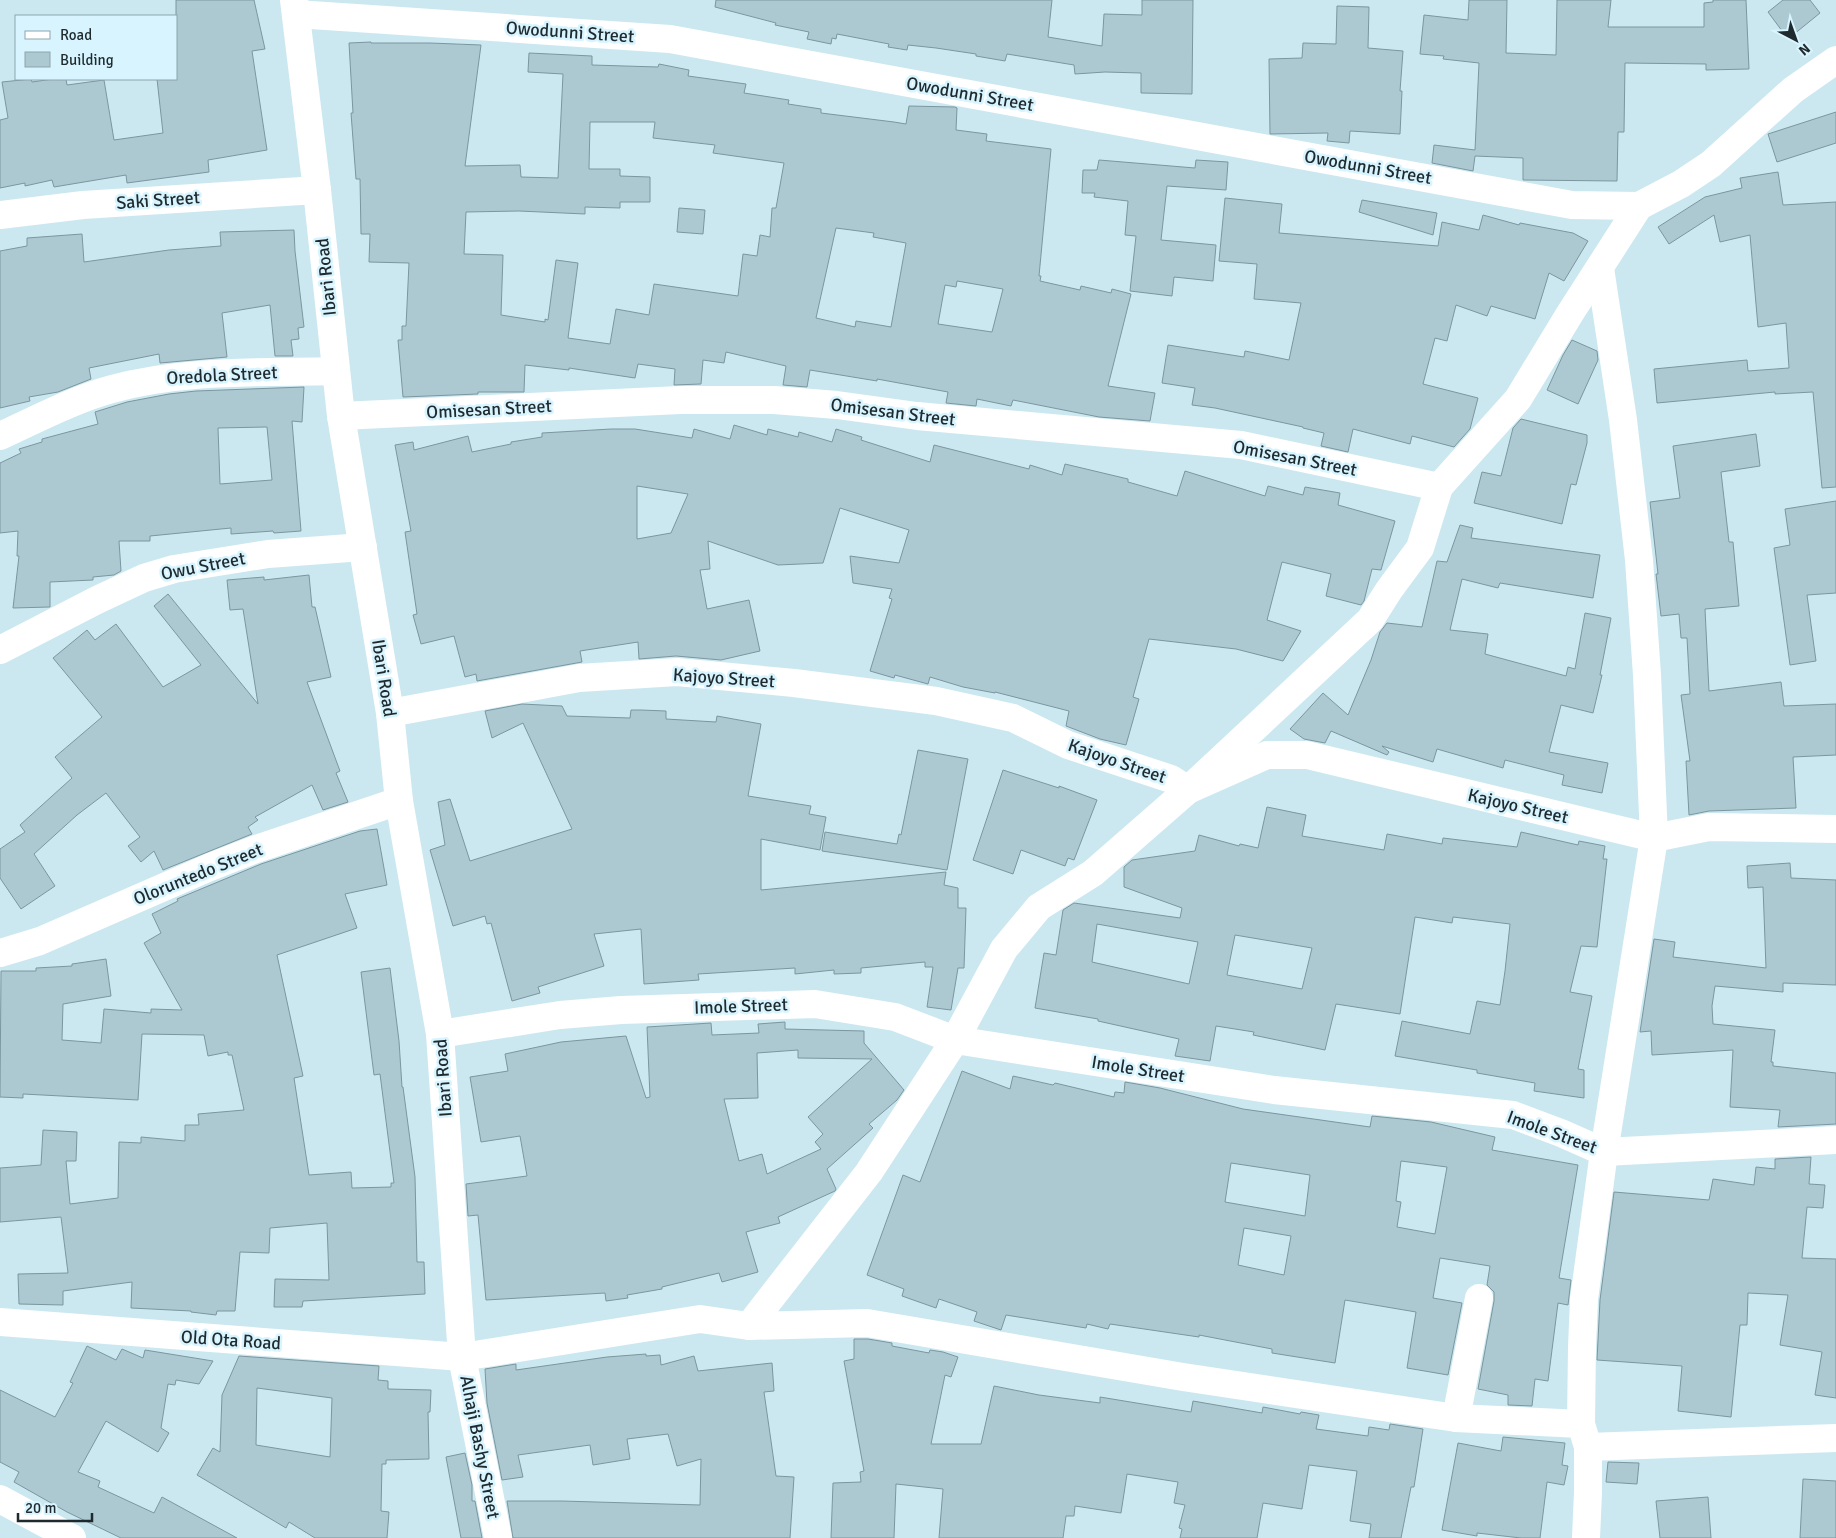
<svg xmlns="http://www.w3.org/2000/svg" width="1836" height="1538" font-family="Signika,sans-serif">
	<style>
		.building { fill: #acc8d1; stroke: #7b969f; fill-rule: evenodd }
		.lines { fill: none; stroke-linecap: round; stroke-linejoin: round }
		.street { stroke: #fff; stroke-width: 28 }
		.secondary { stroke: #fff; stroke-width: 28 }
		.labels { text-anchor: middle; stroke-width: 5; stroke-linejoin: round; paint-order: stroke }
		.street-label { font-size: 18px; fill: #1f2a2e; stroke: #d8f5ff }
	</style>
	<rect width="100%" height="100%" fill="#cbe8f1"/>
	<g class="building">
		<path d="M176 0H254L265 49 252 51 267 150 208 160 209 172 127 183 126 175 54 187 52 180 25 186V183L0 188V120L8 118 2 82 31 79 32 82 53 79H66L67 85 104 80 114 140 163 133 157 79H176Z"/>
		<path d="M716 0H1052L1048 37 1102 46 1104 14 1142 15V0H1193L1192 94 1141 93V73L1105 72 1075 74 1074 65 1007 54 1005 61 976 56V54L936 48 908 45 907 50 888 47 889 44 837 34 836 39 832 38 831 44 807 39 809 32 775 25 776 23 715 7Z"/>
		<path d="M1469 0H1507L1506 53 1556 55 1557 0H1611L1608 27H1704V3L1713 2V0H1746L1749 69 1706 70V64L1625 63 1624 132H1618L1617 181 1523 180V158L1475 156 1473 171 1432 163 1434 145 1475 150 1479 63 1443 59 1444 56 1420 54 1424 15 1468 20Z"/>
		<path d="M1783 0H1810L1820 13 1788 39 1768 12Z"/>
		<path d="M1337 6 1369 7 1368 48 1403 51 1400 91H1402L1400 134 1350 131 1349 143 1327 141 1328 133 1270 134 1269 59 1302 58 1303 43 1336 44Z"/>
		<path d="M371 42V43H430L481 45 465 166 520 165 521 177 558 178 563 74 528 72 529 53 592 56V65L658 67 659 64 689 70 688 76 746 84 744 93 789 100 788 104 821 109V113L894 122 906 124 909 106 955 107 957 108 956 130 987 134 986 141 1051 149 1039 276H1041L1040 281 1080 290 1081 286 1111 293 1112 289 1131 294 1108 386 1155 393 1150 421 1099 417 1013 400 1011 406 977 399 976 406 946 403 948 392 877 379V381L810 370 807 387 783 385 786 366 726 352 724 363 703 360 701 384 674 385 675 369 638 364 635 378 569 368V370L525 365 524 392H478V394L403 397 398 340H402V326H406L409 263 369 262 370 234H361L360 179H356L351 113H353L349 43ZM590 122H655L653 138 715 145 713 153 784 163 776 208H772L770 237 760 235 757 256 743 254 738 296 654 284 649 315 616 309 610 344 568 338 578 263 556 260 548 320 545 319V322L501 315 503 255 464 254 466 212 519 211 585 214V207L620 208V202H650V177L620 176V169H589ZM836 228 874 233 873 237 906 243 891 327 856 321 855 327 816 318ZM957 281 1003 289 992 332 938 324 945 285 956 287Z"/>
		<path d="M1836 112V143L1777 162 1768 134Z"/>
		<path d="M1099 160 1195 168 1196 160 1228 162 1226 190 1167 186 1161 240 1216 245 1213 281 1174 277 1172 296 1130 291 1136 236 1125 235 1128 201 1094 197 1095 193H1082L1083 170H1097Z"/>
		<path d="M1778 172 1783 205 1836 202V487L1822 488 1813 392 1775 394V392L1657 403 1654 369 1747 360 1748 371 1789 368 1786 323 1758 327 1750 235 1720 242 1714 215 1669 244 1658 227 1705 197 1742 188 1740 178Z"/>
		<path d="M1225 198 1282 204 1279 233 1438 246 1442 222 1479 230 1483 215 1519 225 1520 223 1573 233 1588 241 1564 281 1549 273 1535 319 1491 306 1487 316 1456 305 1447 341 1435 338 1423 384 1478 398 1470 429 1454 447 1412 436 1410 444 1353 429 1348 452 1321 446 1324 433 1303 428V427L1215 408 1192 405 1195 388 1162 383 1168 345 1244 357 1245 351 1289 360 1301 303 1254 299 1257 264 1219 261Z"/>
		<path d="M1362 200 1437 213 1433 235 1359 212Z"/>
		<path d="M679 208 705 210 703 234 677 232Z"/>
		<path d="M294 230 295 251 304 327 298 328 299 339 291 340 293 356H275L270 305 222 313 227 357 160 363 159 354 89 368 91 379 58 392 29 397 30 401 0 408V251L27 246V238L82 234 84 262 169 250 221 246 220 232Z"/>
		<path d="M1572 340 1597 351 1598 360 1578 404 1547 390 1563 355Z"/>
		<path d="M304 387 302 422 292 421 301 531 274 533 273 531 231 534V528L150 536V541H119L121 571 114 575 93 577V580L50 582V607L13 608 19 556H17L18 531 0 533V463L21 453 19 449 42 442V439L98 424 95 412 127 402 169 394 196 391ZM267 427 272 480 220 484 218 428Z"/>
		<path d="M1521 419 1587 435V443L1576 485 1571 484 1562 524 1474 503 1482 472 1501 476 1513 428Z"/>
		<path d="M734 425 767 435 768 429 798 437 799 432 832 442 836 429 862 437 861 440 930 462 934 445 1029 469 1030 465 1062 475 1065 464 1128 479V482L1177 496 1185 471 1265 496 1268 486 1303 495 1305 487 1340 493 1338 505 1395 521 1381 570 1372 569 1364 601 1361 605 1326 596 1331 574 1282 562 1267 620 1301 631 1283 661 1236 649 1149 639 1133 697 1139 699 1126 745 1100 739 1066 726 1069 711 995 692V693L963 687 930 677 928 684 895 675 894 678 870 671 892 599 889 598 892 589 853 583 850 556 899 563 909 530 840 508 823 563 778 565 708 541 710 569 700 570 707 609 749 600 760 651 721 660 676 656 639 659 638 642 580 651 582 662 477 681 476 674 465 677 454 636 421 644 413 615 417 614 405 532 411 531 395 445 413 442 414 450 468 436 472 452 511 444V442L542 437V433L611 429H635L692 438 694 429 730 439ZM637 486 688 494 671 533 637 539Z"/>
		<path d="M1756 434 1760 466 1721 472 1729 542H1733L1739 606 1705 609 1709 691 1781 682 1784 706 1836 704V755L1793 757 1796 808 1709 811 1689 815 1686 761H1690L1681 695 1690 694 1687 638H1681L1679 614 1661 616 1656 574H1658L1650 502 1680 498 1673 446Z"/>
		<path d="M1836 501V593L1807 595 1816 661 1790 665 1774 548 1790 545 1785 509Z"/>
		<path d="M1460 525 1473 528 1471 538 1600 555 1593 598 1500 583 1498 588 1462 579 1450 630 1488 634 1485 654 1566 676 1568 667 1575 669 1585 613 1611 618 1600 675H1602L1593 713 1561 705 1549 752 1608 763 1602 793 1562 785 1564 775 1505 760 1503 768 1437 749 1433 762 1382 746 1389 752 1387 755 1331 731 1325 743 1304 739 1290 729 1323 693 1348 715 1371 660 1380 632 1387 623 1422 627 1437 561 1447 562Z"/>
		<path d="M309 575 312 607H315L331 677 307 682 340 771 336 773 348 802 323 810 312 785 255 817 258 820 248 827 252 834 163 870 154 851 141 862 128 846 140 837 106 793 77 815 34 854 55 886 21 909 0 878V849L25 832 20 825 72 778 55 757 102 717 53 658 87 630 95 640 116 624 163 687 201 665 154 606 168 594 258 704 243 609 230 610 227 580 264 577V580Z"/>
		<path d="M522 704 562 706 567 716 630 718 631 710H641L666 711V719L716 722 717 716 761 724 748 796 811 806 809 814 826 817 820 850 761 839V890L946 872 944 885 958 888V908H966L964 968H958L951 1010 927 1007 933 967H925V962L861 968V973L834 974V970L795 974V968L698 974 699 980 644 984 641 929 594 934 604 966 538 987 540 993 512 1001 491 923 487 924 485 916 453 926 430 850 445 845 438 802 450 799 470 861 572 829 523 723 492 738 485 711Z"/>
		<path d="M918 750 968 759 947 870 822 851 825 832 897 844 899 834 901 835Z"/>
		<path d="M1003 770 1059 788V786L1097 800 1074 860 1068 858 1065 866 1021 850 1013 874 973 860Z"/>
		<path d="M1267 807 1306 815 1302 836 1384 850 1387 834 1442 844 1443 838 1517 847 1521 832 1578 845 1579 841 1605 846 1603 859H1607L1597 947 1581 946 1570 992 1592 996 1578 1069 1584 1070V1098L1534 1091 1535 1083 1477 1073V1070L1395 1056 1402 1021 1470 1034 1477 1001 1500 1005 1505 971 1510 924 1453 917 1452 923 1415 917 1400 1014 1336 1004 1325 1050 1253 1035 1254 1032 1216 1026 1210 1061 1175 1056 1179 1039 1098 1021V1019L1035 1008 1044 953 1056 955 1063 910 1074 903 1180 918 1182 908 1124 887V867L1132 860 1195 851 1199 835 1239 846 1240 844 1258 848ZM1097 924 1198 942 1189 984 1092 962ZM1235 935 1312 948 1302 989 1227 975Z"/>
		<path d="M377 829 387 885 345 894 357 928 277 955 303 1076 294 1078 309 1175 351 1172 352 1188 391 1187V1183H394L380 1074 374 1075 361 972 390 968 399 1041 402 1087H403L415 1177 417 1262H424L425 1294 303 1301 302 1307H274L275 1279 329 1280 327 1223 270 1228 269 1253 240 1252 235 1311H217L216 1315 191 1312V1311L131 1308 132 1282 63 1291V1305L19 1304 18 1274 68 1273 61 1217 0 1222V1168L41 1165 43 1130 77 1132 76 1161H66L70 1204 118 1198 119 1142 141 1143V1137L185 1141V1125H199L198 1114 244 1110 232 1055H228V1052L208 1056 204 1035 142 1034 138 1100 23 1094V1098L0 1097 1 971H36V968L72 966V964L106 959 111 996 63 1004 62 1040 101 1043 104 1009 151 1013V1009L182 1010 144 943 161 933 152 914 178 901 177 899 261 864 360 831Z"/>
		<path d="M1790 863 1791 878 1836 880V985L1783 983V992L1715 986 1712 1006 1713 1024 1775 1030 1771 1062H1773V1066L1836 1073V1124L1778 1127 1780 1110 1730 1107 1733 1050 1652 1055 1651 1031 1640 1032 1654 939 1675 942 1673 957 1766 968 1763 887 1748 888 1747 866Z"/>
		<path d="M785 1022V1029L864 1031V1043L904 1090 897 1100 869 1124 873 1128 827 1169 836 1189 835 1191 778 1217 780 1223 746 1232 758 1272 722 1282 719 1273 662 1287V1289L627 1295 628 1298 606 1301 605 1293 486 1300 478 1215 468 1216 466 1184 527 1176 520 1136 481 1142 470 1077 508 1071 505 1054 561 1042 626 1036 646 1098 650 1097 647 1027 711 1023 712 1035 759 1033 758 1024ZM798 1050V1058L872 1059 808 1117 823 1134 815 1142 821 1149 767 1174 762 1154 739 1161 724 1099 758 1098 757 1053Z"/>
		<path d="M962 1071 1010 1089 1013 1076 1053 1085 1055 1083 1114 1097 1115 1092 1124 1093 1125 1082 1160 1088 1243 1109 1370 1127 1372 1116 1431 1122 1495 1137 1492 1150 1578 1165 1559 1278 1571 1280 1568 1305 1558 1303 1548 1381 1535 1379 1532 1406 1508 1405V1395L1478 1389 1494 1301V1292L1487 1285 1490 1266 1440 1258 1433 1298 1462 1303 1448 1375 1407 1368 1416 1312 1345 1300 1335 1363 1272 1353V1349L1199 1335V1337L1110 1324 1108 1329 1087 1324 1086 1328 1006 1315 1001 1330 974 1321 977 1312 939 1299 936 1308 902 1296 904 1289 867 1275 903 1175 920 1182ZM1401 1161 1447 1167 1435 1234 1397 1227 1401 1202 1396 1201ZM1231 1163 1310 1175 1305 1216 1225 1202ZM1244 1228 1291 1236 1284 1275 1238 1265Z"/>
		<path d="M1811 1157 1809 1184 1825 1185 1823 1208 1807 1207 1802 1258 1836 1259V1398L1815 1395 1822 1352 1780 1345 1788 1295 1748 1293 1747 1325H1740L1731 1417 1678 1411 1682 1366 1597 1360 1600 1300 1614 1192 1709 1200 1713 1179 1754 1185 1756 1167 1775 1169V1159Z"/>
		<path d="M854 1339H868L892 1343V1346L929 1353 930 1350 943 1352 958 1357 951 1377 945 1375 931 1444H981L994 1386 1039 1395 1100 1403V1397L1191 1412 1193 1401 1262 1413 1263 1407 1300 1414 1301 1412 1319 1415 1316 1429 1368 1436 1369 1427 1389 1430 1390 1424 1423 1429 1414 1487H1411L1401 1538H1369L1371 1524 1350 1521 1357 1471 1309 1465 1302 1509 1263 1503 1257 1538H1180L1182 1529 1179 1528 1185 1505 1174 1503 1178 1482 1127 1474 1121 1513 1075 1506 1074 1516H1066L1063 1538H939L943 1489 896 1484 894 1538H831L833 1483 861 1482 860 1472 864 1471 844 1361 854 1359Z"/>
		<path d="M87 1346 116 1360 122 1349 143 1358 145 1350 213 1361 199 1384 176 1380 175 1385 168 1384 161 1428 169 1433 158 1452 106 1421 78 1472 100 1481 98 1487 154 1513 162 1497 237 1538H121L67 1512 14 1482 19 1472 0 1462V1390L55 1417 73 1383 70 1382Z"/>
		<path d="M646 1354V1356L660 1355 661 1365 694 1356 698 1371 772 1363 774 1391 764 1392 776 1476 794 1477 790 1538H513L507 1501H562L700 1505 701 1459 677 1466 668 1434 627 1439 630 1459 593 1465 590 1445 518 1455 523 1477 502 1480 487 1403 485 1369 516 1364V1370L607 1357Z"/>
		<path d="M239 1356 379 1366 378 1380 388 1381V1389L431 1390 430 1412H428L429 1459 386 1460V1464H382L381 1511 389 1512 387 1538H315L289 1522 286 1528 197 1475 213 1448 220 1452 222 1395ZM257 1388 332 1398 330 1457 256 1445Z"/>
		<path d="M1503 1437 1565 1443 1562 1465 1568 1466 1564 1485 1547 1482 1540 1538H1521L1477 1533V1536L1442 1530 1458 1443 1501 1451Z"/>
		<path d="M465 1453 472 1485V1501H475L482 1538H461L446 1457Z"/>
		<path d="M1608 1462 1639 1463 1637 1484 1606 1482Z"/>
		<path d="M1803 1479 1836 1481V1538H1800Z"/>
		<path d="M1708 1497 1711 1538H1660L1656 1501Z"/>
	</g>
	<g class="lines">
		<g class="street">
			<path d="M296 14 670 39 1572 205 1639 206"/>
			<path d="M0 215 83 205 317 190"/>
			<path d="M341 416 680 400H774L837 405 917 416 1241 445 1439 487"/>
			<path d="M0 436C35 420 75 399 112 389 185 369 261 373 335 371"/>
			<path d="M0 650 97 600 144 578 174 569 268 554 363 547"/>
			<path d="M390 713 579 678 677 672 794 683 936 701 1013 718 1068 745 1171 779 1188 790 1267 755H1307L1654 838 1709 827 1836 829"/>
			<path d="M0 953 40 941 210 867 256 849 399 801"/>
			<path d="M440 1034 560 1015 621 1010 815 1004 895 1017 955 1040 1274 1090 1513 1115 1561 1133 1604 1152 1836 1140"/>
			<path d="M749 1326 869 1172 955 1040 1004 949 1039 907 1093 873 1188 790 1370 620 1389 590 1420 548 1439 487 1518 399 1569 315 1639 206 1681 184 1711 164 1793 90 1836 60"/>
			<path d="M1456 1418 1479 1298"/>
			<path d="M1588 1447 1836 1438"/>
			<path d="M0 1499 72 1538"/>
			<path d="M498 1538 462 1357 700 1319 749 1326 867 1323 1183 1377 1456 1418 1581 1424"/>
			<path d="M1586 1538 1588 1492V1447L1581 1424 1582 1347 1584 1299 1604 1152 1654 838 1647 675 1639 560 1623 420 1600 268"/>
		</g>
		<path class="secondary" d="M0 1322 462 1357 440 1034 399 801 390 713 341 416 317 190 294 0"/>
	</g>
	<g class="labels">
		<g class="street-label">
			<text transform="translate(570 32) rotate(4)" y="6">Owodunni Street</text>
			<text transform="translate(970 94) rotate(10)" y="6">Owodunni Street</text>
			<text transform="translate(1368 167) rotate(10)" y="6">Owodunni Street</text>
			<text transform="translate(158 200) rotate(-4)" y="6">Saki Street</text>
			<text transform="translate(326 277) rotate(-96)" y="6">Ibari Road</text>
			<text transform="translate(222 375) rotate(-3)" y="6">Oredola Street</text>
			<text transform="translate(489 409) rotate(-3)" y="6">Omisesan Street</text>
			<text transform="translate(893 412) rotate(7)" y="6">Omisesan Street</text>
			<text transform="translate(1295 458) rotate(11)" y="6">Omisesan Street</text>
			<text transform="translate(203 566) rotate(-11)" y="6">Owu Street</text>
			<text transform="translate(384 678) rotate(81)" y="6">Ibari Road</text>
			<text transform="translate(724 678) rotate(4)" y="6">Kajoyo Street</text>
			<text transform="translate(1117 761) rotate(19)" y="6">Kajoyo Street</text>
			<text transform="translate(1518 806) rotate(13)" y="6">Kajoyo Street</text>
			<text transform="translate(198 874) rotate(-22)" y="6">Oloruntedo Street</text>
			<text transform="translate(741 1006) rotate(-2)" y="6">Imole Street</text>
			<text transform="translate(1138 1069) rotate(9)" y="6">Imole Street</text>
			<text transform="translate(443 1078) rotate(-94)" y="6">Ibari Road</text>
			<text transform="translate(1552 1132) rotate(20)" y="6">Imole Street</text>
			<text transform="translate(231 1340) rotate(4)" y="6">Old Ota Road</text>
			<text transform="translate(480 1447) rotate(79)" y="6">Alhaji Bashy Street</text>
		</g>
	</g>
	<rect x="15" y="15" width="162" height="65" fill="#d8f5ff" stroke="#8ea4ab"/>
	<rect x="25" y="31" width="25" height="8" fill="#ffffff" stroke="#8ea4ab"/>
	<text x="60" y="40" font-size="15" fill="#1f2a2e">Road</text>
	<rect x="25" y="52" width="25" height="15" fill="#acc8d1" stroke="#8ea4ab"/>
	<text x="60" y="65" font-size="15" fill="#1f2a2e">Building</text>
	<g transform="translate(1796 40) rotate(139)" stroke="#d8f5ff" stroke-width="4" paint-order="stroke">
	<path d="M0-4L9 19L0 12L-9 19Z" fill="#1f2a2e"/>
	<text y="-8" font-size="14" font-weight="bold" text-anchor="middle" fill="#1f2a2e">N</text>
	</g>
	<path d="M18 1513v8h74v-8" fill="none" stroke="#1f2a2e" stroke-width="2.5"/>
	<text x="25" y="1513" font-size="15" fill="#1f2a2e" stroke="#d8f5ff" stroke-width="4" paint-order="stroke">20 m</text>
</svg>
